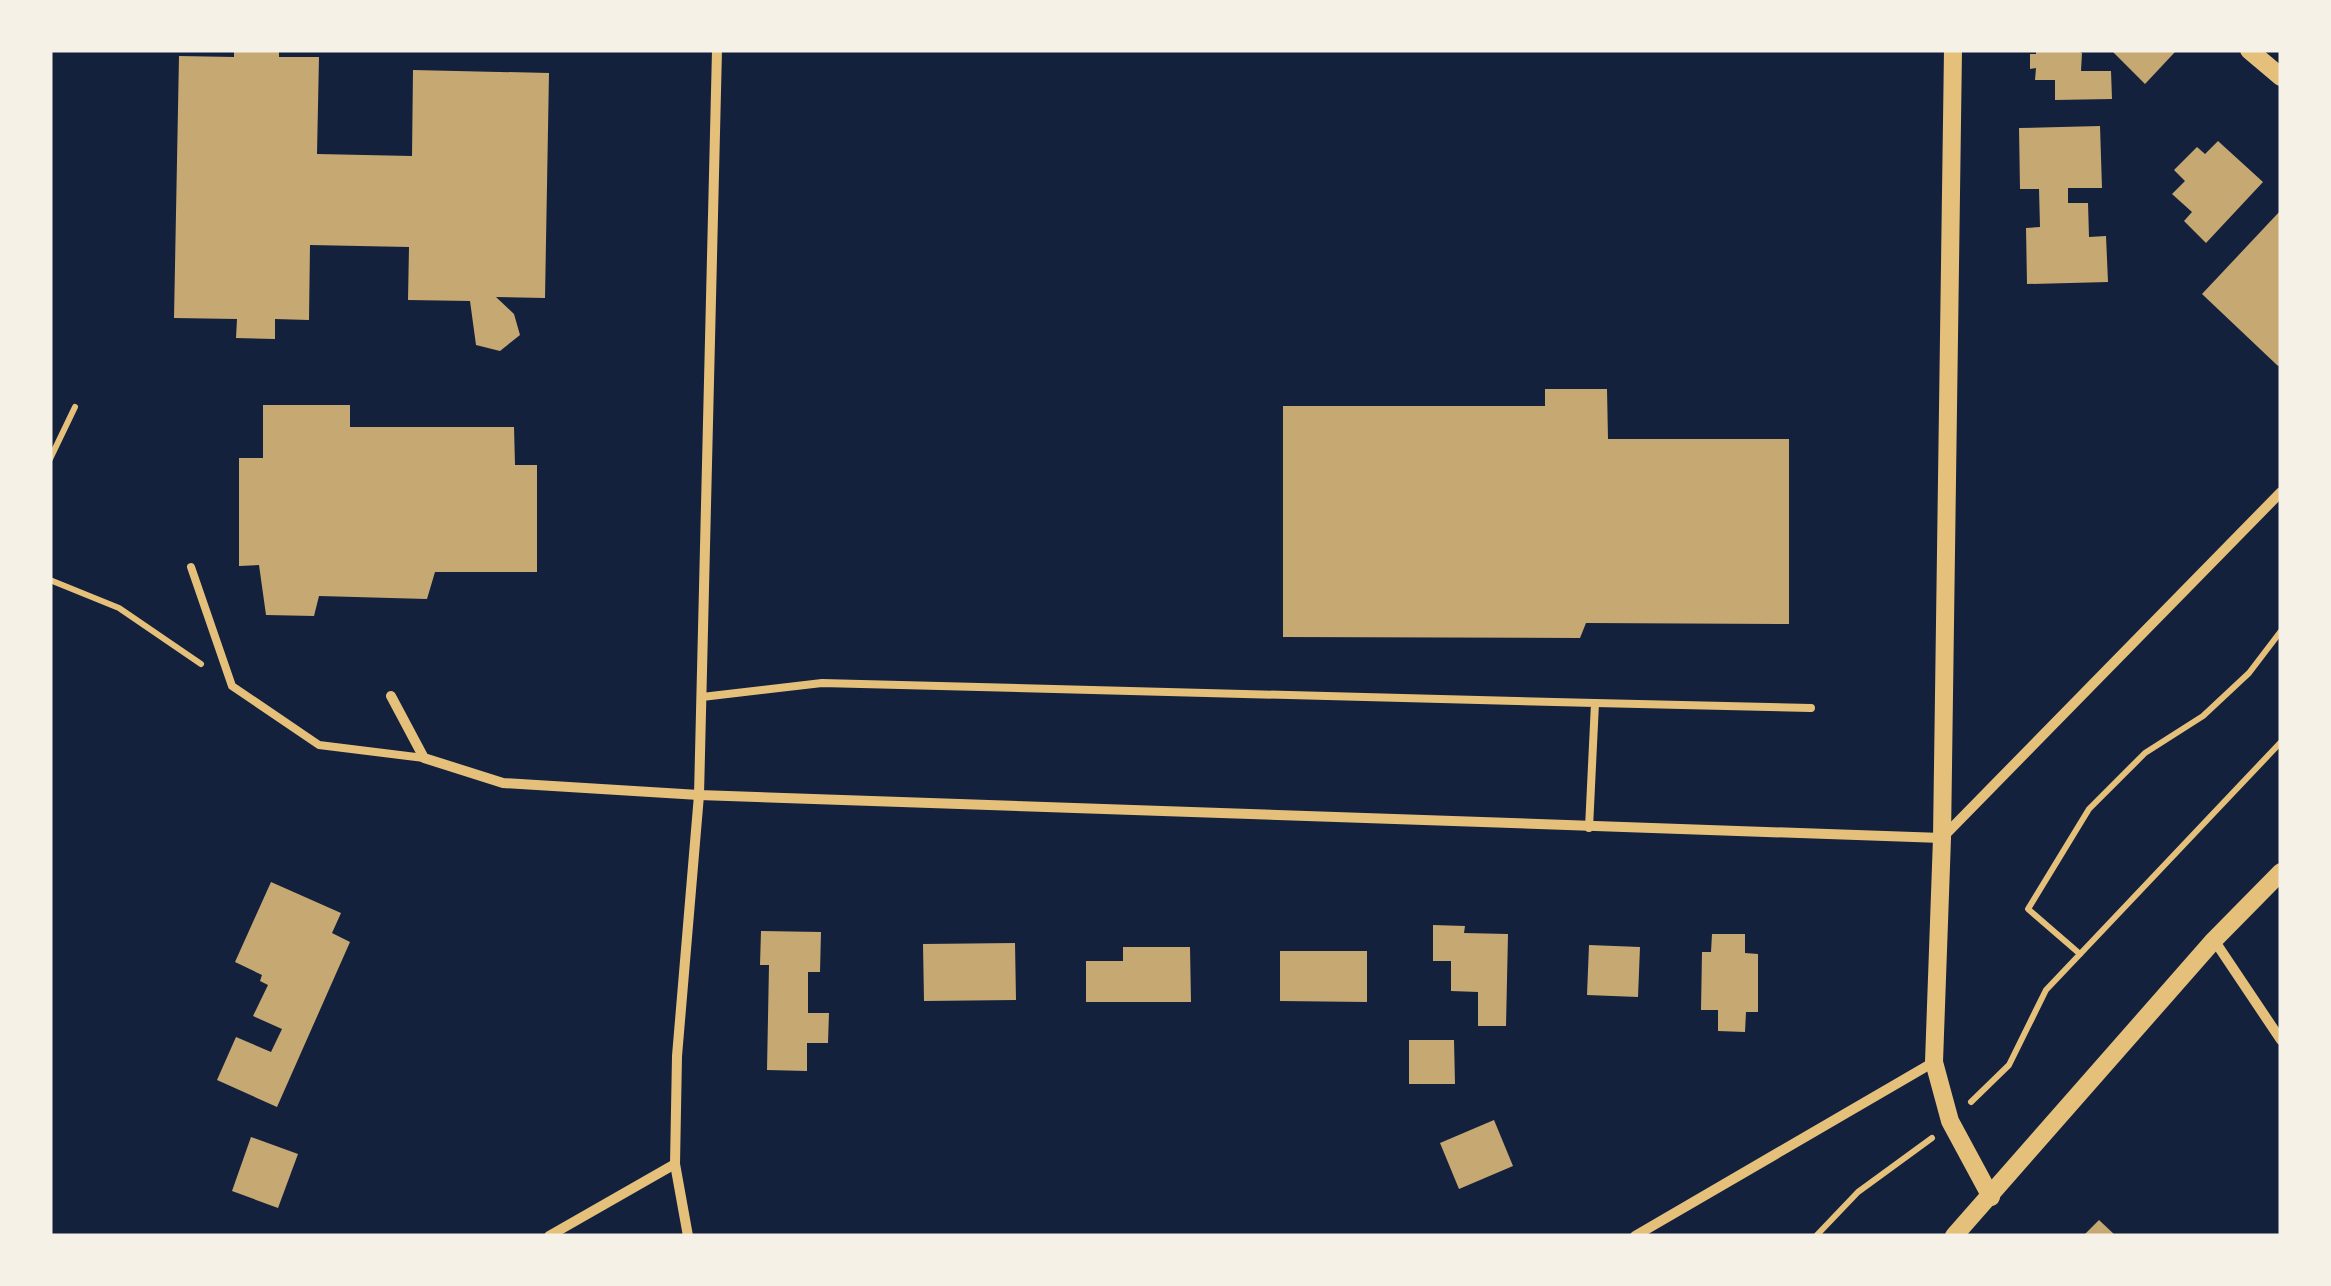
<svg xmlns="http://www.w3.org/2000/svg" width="2331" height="1286" font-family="Mulish,sans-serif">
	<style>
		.building { fill: #c6a872 }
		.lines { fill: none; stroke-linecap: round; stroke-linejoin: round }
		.path { stroke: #e5c07b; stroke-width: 6 }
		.service { stroke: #e5c07b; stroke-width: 8 }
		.minor { stroke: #e5c07b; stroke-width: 10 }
		.tertiary { stroke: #e5c07b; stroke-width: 18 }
	</style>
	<rect width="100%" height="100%" fill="#14213d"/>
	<g class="building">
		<path d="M234 50H279V57H319L317 154 412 156 413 70 549 73 545 298 496 297 514 314 520 335 500 351 476 345 470 301 408 300 409 247 310 245 309 320 275 319V339L236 338 237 319 174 318 179 56 234 57Z"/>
		<path d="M2036 50H2077L2082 53 2081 71H2111L2112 99 2055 100V80H2035L2036 68 2030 69V54H2036Z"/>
		<path d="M2111 50H2173L2175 52 2145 84Z"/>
		<path d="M2100 126 2102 188H2068V203H2088L2089 237 2106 236 2108 282 2027 284 2026 228 2040 227 2039 189H2020L2019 128Z"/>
		<path d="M2218 141 2263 182 2206 243 2184 221 2192 212 2172 194 2185 181 2174 170 2197 147 2205 154Z"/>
		<path d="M2281 210V363L2278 366 2202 294Z"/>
		<path d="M1545 389H1607L1608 439H1789V624L1586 623 1580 638 1283 637V406H1545Z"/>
		<path d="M263 405H350V427H514L515 465H537V572H435L427 599 319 596 314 616 266 615 259 565 239 566V458H263Z"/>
		<path d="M271 882 341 913 332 933 350 942 277 1107 217 1080 236 1037 271 1052 282 1029 253 1016 268 985 260 981 262 975 235 962Z"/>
		<path d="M1433 925 1465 926 1464 933 1508 934 1506 1026H1478V992L1451 991V961H1433Z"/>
		<path d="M761 931 821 932 820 972H808V1013H829L828 1043H807V1071L767 1070 769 965H760Z"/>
		<path d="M1712 934H1745V953L1758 954V1012H1746L1745 1032 1718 1031V1010H1701L1702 952H1711Z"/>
		<path d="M1015 943 1016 1000 924 1001 923 944Z"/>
		<path d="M1589 945 1640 947 1638 997 1587 995Z"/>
		<path d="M1123 947H1190L1191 1002H1086V961H1123Z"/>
		<path d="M1280 951H1367V1002L1280 1001Z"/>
		<path d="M1409 1040H1454L1455 1084H1409Z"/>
		<path d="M1494 1120 1513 1166 1459 1189 1440 1143Z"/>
		<path d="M251 1137 298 1154 278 1208 232 1191Z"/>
		<path d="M2099 1220 2116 1236H2083Z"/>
	</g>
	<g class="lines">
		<g class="path">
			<path d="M50 459 75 407"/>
			<path d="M50 580 119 608 201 664"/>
			<path d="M2080 954 2028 909 2089 809 2145 753 2203 716 2249 673 2281 631"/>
			<path d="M1971 1102 2009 1065 2046 990 2281 742"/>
			<path d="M1816 1236 1858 1192 1932 1138"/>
		</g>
		<g class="service">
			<path d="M191 567 232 686 319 745 424 758"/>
			<path d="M702 697 822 683 1595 703 1589 828"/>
			<path d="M1595 703 1811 708"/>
		</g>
		<g class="minor">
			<path d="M391 696 424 758 503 783 699 795 1942 838 2281 492"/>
			<path d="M2214 940 2281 1040"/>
			<path d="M549 1236 675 1164"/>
			<path d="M688 1236 675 1164 677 1056 699 795 717 50"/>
			<path d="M1635 1236 1934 1062"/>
		</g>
		<g class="tertiary">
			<path d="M1953 50 1942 838 1934 1062 1950 1121 1991 1197"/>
			<path d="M2249 50 2281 77"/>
			<path d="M1954 1236 2214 940 2281 872"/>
		</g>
	</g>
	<rect width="2331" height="1286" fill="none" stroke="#f6f1e7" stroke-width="105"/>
</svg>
